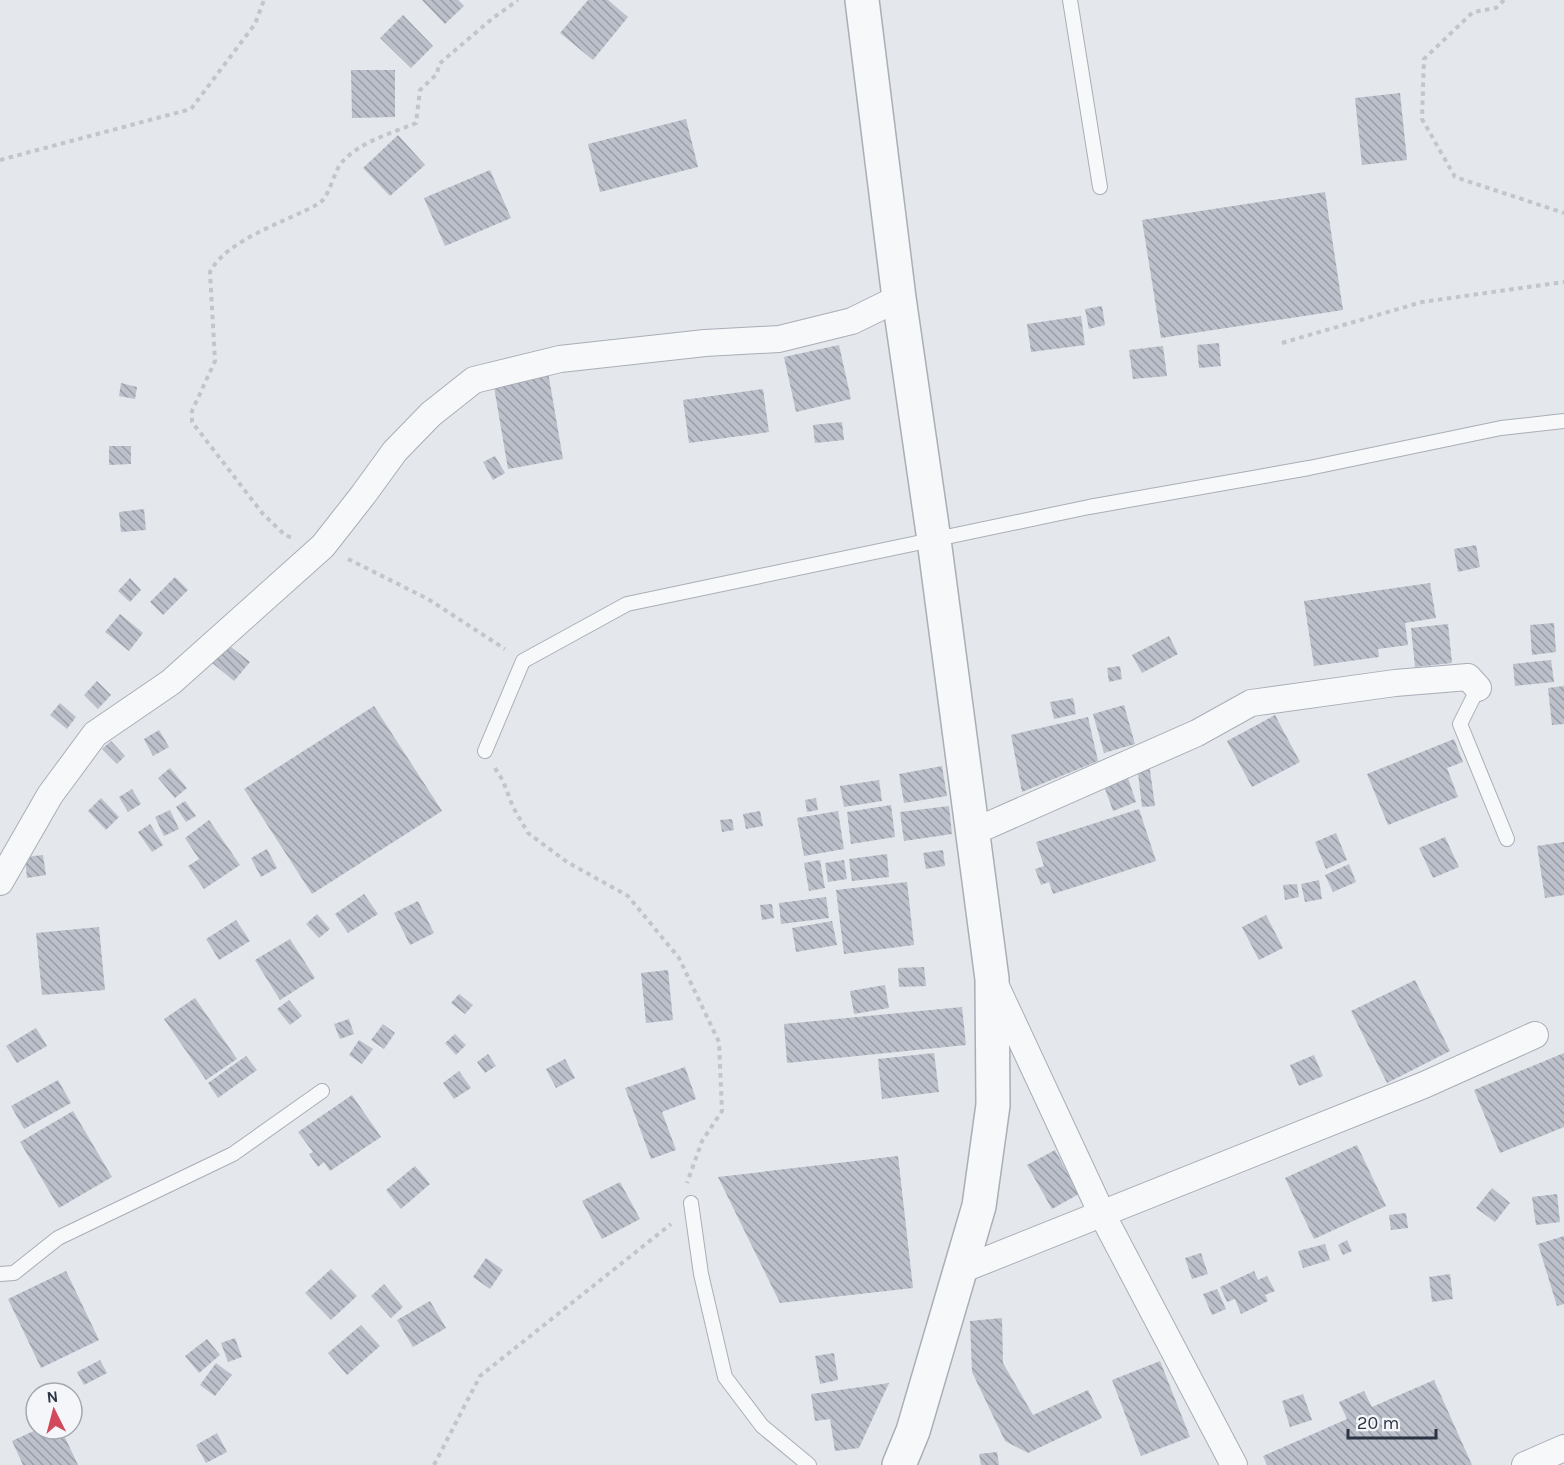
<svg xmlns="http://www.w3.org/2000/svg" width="1564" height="1465" font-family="Karla,sans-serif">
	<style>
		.building { fill: url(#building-back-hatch) }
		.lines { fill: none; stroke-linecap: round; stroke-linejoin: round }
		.service-casing { stroke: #a9aeb7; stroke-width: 16 }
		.minor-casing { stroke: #a9aeb7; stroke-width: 28 }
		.tertiary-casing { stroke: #a9aeb7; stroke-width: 36 }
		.path { stroke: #c2c5cb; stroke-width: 4; stroke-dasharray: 4.5 4.5; stroke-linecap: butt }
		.service { stroke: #f7f8fa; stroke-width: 14 }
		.minor { stroke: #f7f8fa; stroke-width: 26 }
		.tertiary { stroke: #f7f8fa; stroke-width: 33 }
	</style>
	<defs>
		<pattern id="building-back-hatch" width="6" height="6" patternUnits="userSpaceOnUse" patternTransform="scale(1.5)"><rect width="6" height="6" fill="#bbc0ca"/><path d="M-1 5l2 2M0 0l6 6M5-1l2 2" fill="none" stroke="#989da6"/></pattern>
	</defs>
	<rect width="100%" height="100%" fill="#e4e7ec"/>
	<g class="building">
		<path d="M422 0H458L464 6 445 24Z"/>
		<path d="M588 0H608L628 17 593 60 560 33Z"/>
		<path d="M403 15 433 46 411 68 380 38Z"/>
		<path d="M351 70H395V117L352 118Z"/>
		<path d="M1400 93 1407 160 1362 165 1355 98Z"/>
		<path d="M686 119 698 167 600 192 588 144Z"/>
		<path d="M398 135 425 165 390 196 363 168Z"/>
		<path d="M490 170 511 218 445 246 424 198Z"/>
		<path d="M1325 192 1343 310 1161 338 1142 220Z"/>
		<path d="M1102 306 1105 325 1089 329 1085 309Z"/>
		<path d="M1081 316 1085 345 1031 352 1027 324Z"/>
		<path d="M1219 343 1221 366 1199 368 1197 345Z"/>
		<path d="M839 345 851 399 796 412 784 357Z"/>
		<path d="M1163 346 1167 376 1133 379 1129 350Z"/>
		<path d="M548 372 563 459 508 469 493 381Z"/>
		<path d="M121 383 137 387 135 399 119 396Z"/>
		<path d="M763 389 769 432 689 443 683 400Z"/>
		<path d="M842 422 844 440 815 443 813 425Z"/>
		<path d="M109 446H131V464L109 465Z"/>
		<path d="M495 456 505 473 493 480 483 462Z"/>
		<path d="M144 509 146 530 121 532 119 512Z"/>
		<path d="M1476 545 1480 567 1458 572 1454 549Z"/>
		<path d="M175 577 188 590 163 615 150 602Z"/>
		<path d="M130 578 141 590 130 602 118 591Z"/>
		<path d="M1430 583 1436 618 1405 623 1408 645 1378 649 1379 657 1314 666 1304 601Z"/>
		<path d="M120 614 143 633 129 651 105 632Z"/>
		<path d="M1554 623 1556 652 1532 655 1530 625Z"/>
		<path d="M1448 624 1452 663 1415 667 1411 628Z"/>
		<path d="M1169 636 1178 654 1142 673 1132 655Z"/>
		<path d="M226 643 250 662 234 681 211 662Z"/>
		<path d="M1551 660 1554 682 1515 686 1513 664Z"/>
		<path d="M1120 666 1122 679 1109 682 1107 668Z"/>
		<path d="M97 681 111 695 98 709 84 695Z"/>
		<path d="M1564 686V724L1552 725 1548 688Z"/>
		<path d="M1073 698 1076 714 1054 719 1050 702Z"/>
		<path d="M60 703 76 717 67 729 50 715Z"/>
		<path d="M1124 705 1135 744 1104 753 1093 714Z"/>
		<path d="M374 706 442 811 312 894 244 789Z"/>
		<path d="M1275 715 1300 762 1252 787 1227 741Z"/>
		<path d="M1088 717 1098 761 1022 792 1011 735Z"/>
		<path d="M159 730 169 747 153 756 144 739Z"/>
		<path d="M1454 739 1463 762 1447 768 1458 797 1388 825 1367 774Z"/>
		<path d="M111 741 125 756 117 764 102 749Z"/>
		<path d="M1149 763 1155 806 1142 807 1137 765Z"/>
		<path d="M942 766 947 796 904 803 899 774Z"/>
		<path d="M170 768 187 788 175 798 158 778Z"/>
		<path d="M1127 775 1136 802 1113 811 1103 783Z"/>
		<path d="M879 780 882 801 844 807 840 786Z"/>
		<path d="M132 789 141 804 128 812 119 797Z"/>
		<path d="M101 798 119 817 106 830 88 811Z"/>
		<path d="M816 798 818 810 807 812 805 800Z"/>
		<path d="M185 801 196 816 186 822 176 807Z"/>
		<path d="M891 805 895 837 851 844 847 812Z"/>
		<path d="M949 806 952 834 904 841 900 812Z"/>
		<path d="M1139 809 1156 861 1053 894 1049 882 1041 885 1035 869 1044 866 1036 842Z"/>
		<path d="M170 810 179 829 164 836 155 817Z"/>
		<path d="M760 811 763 826 746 829 743 814Z"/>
		<path d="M838 811 844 849 804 856 797 818Z"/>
		<path d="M732 819 734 830 722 832 720 820Z"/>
		<path d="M209 820 240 865 204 889 188 866 199 859 185 838Z"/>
		<path d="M150 824 163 845 152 852 138 832Z"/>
		<path d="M1336 833 1347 860 1326 869 1315 842Z"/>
		<path d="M1445 837 1459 867 1433 878 1419 848Z"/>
		<path d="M1564 842V895L1545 898 1537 846Z"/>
		<path d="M267 849 277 868 261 877 251 858Z"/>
		<path d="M943 850 945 866 926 869 923 853Z"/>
		<path d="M887 854 889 877 852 881 849 859Z"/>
		<path d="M43 855 46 875 27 878 25 857Z"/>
		<path d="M820 860 825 888 809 891 804 863Z"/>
		<path d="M844 860 847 879 828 882 825 863Z"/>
		<path d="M1349 864 1356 882 1333 892 1325 875Z"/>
		<path d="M1319 880 1322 899 1305 902 1301 884Z"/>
		<path d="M907 882 914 945 844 954 836 890Z"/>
		<path d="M1297 884 1299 897 1285 900 1283 885Z"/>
		<path d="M364 894 378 914 348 933 335 914Z"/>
		<path d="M826 897 829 918 781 924 779 903Z"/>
		<path d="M418 901 434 933 410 945 394 913Z"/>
		<path d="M772 904 774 918 762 920 760 905Z"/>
		<path d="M317 914 330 929 319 938 306 924Z"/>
		<path d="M1266 915 1283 948 1259 960 1242 927Z"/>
		<path d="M236 920 250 941 219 960 206 939Z"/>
		<path d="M832 921 837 945 796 952 792 928Z"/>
		<path d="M99 927 105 990 42 995 36 933Z"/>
		<path d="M290 939 315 978 280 1000 255 960Z"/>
		<path d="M924 967 926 986 899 987 898 968Z"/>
		<path d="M668 970 673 1020 646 1023 641 973Z"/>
		<path d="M1415 980 1450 1051 1387 1083 1351 1011Z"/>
		<path d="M885 985 889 1008 854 1014 850 991Z"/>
		<path d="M459 994 473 1005 465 1014 451 1003Z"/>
		<path d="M195 998 237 1059 206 1080 164 1019Z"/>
		<path d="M289 1000 302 1016 290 1025 277 1009Z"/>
		<path d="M962 1007 966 1045 787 1063 784 1024Z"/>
		<path d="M349 1019 354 1034 340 1039 334 1024Z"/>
		<path d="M383 1024 395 1033 384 1049 371 1040Z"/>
		<path d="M36 1028 47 1046 17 1063 6 1046Z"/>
		<path d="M455 1034 466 1045 456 1055 445 1043Z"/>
		<path d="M359 1040 373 1049 362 1064 349 1055Z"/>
		<path d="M934 1053 939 1092 882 1099 878 1059Z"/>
		<path d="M1564 1053V1127L1500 1153 1474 1090Z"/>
		<path d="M488 1054 496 1066 485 1073 477 1062Z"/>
		<path d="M1314 1055 1323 1076 1299 1086 1290 1065Z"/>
		<path d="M246 1056 257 1070 218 1098 208 1083Z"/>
		<path d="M565 1059 575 1078 556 1088 546 1069Z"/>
		<path d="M685 1067 696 1099 662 1112 676 1150 651 1159 625 1088Z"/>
		<path d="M459 1071 471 1088 454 1099 443 1083Z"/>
		<path d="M58 1080 71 1103 24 1129 11 1106Z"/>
		<path d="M352 1095 381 1137 330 1171 324 1162 318 1167 309 1154 313 1152 298 1132Z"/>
		<path d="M73 1111 112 1177 59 1208 20 1142Z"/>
		<path d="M1357 1145 1386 1206 1314 1239 1285 1178Z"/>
		<path d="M1055 1150 1079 1194 1052 1209 1027 1165Z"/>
		<path d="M898 1156 913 1288 780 1303 718 1177Z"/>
		<path d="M415 1166 430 1184 401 1209 386 1190Z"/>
		<path d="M620 1182 640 1219 602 1239 582 1201Z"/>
		<path d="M1492 1188 1510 1203 1495 1222 1476 1208Z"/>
		<path d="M1557 1194 1560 1222 1536 1225 1532 1197Z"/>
		<path d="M1406 1213 1408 1228 1391 1230 1389 1215Z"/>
		<path d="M1564 1236V1304L1557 1306 1538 1244Z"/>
		<path d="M1347 1240 1352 1251 1343 1255 1338 1245Z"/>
		<path d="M1325 1244 1330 1260 1303 1268 1298 1251Z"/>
		<path d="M1201 1253 1208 1274 1192 1279 1185 1258Z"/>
		<path d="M486 1258 503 1270 490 1289 473 1277Z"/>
		<path d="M331 1269 357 1296 331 1320 305 1293Z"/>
		<path d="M66 1271 99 1340 41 1368 8 1299Z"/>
		<path d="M1254 1271 1258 1280 1267 1276 1275 1291 1265 1295 1268 1301 1241 1314 1235 1299 1227 1302 1220 1287Z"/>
		<path d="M1450 1274 1453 1299 1432 1302 1429 1277Z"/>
		<path d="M384 1284 403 1307 391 1318 371 1296Z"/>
		<path d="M1217 1289 1226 1309 1212 1315 1203 1294Z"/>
		<path d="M430 1301 446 1328 413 1347 397 1320Z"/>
		<path d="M1002 1318 1003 1363 1033 1415 1088 1390 1102 1418 1028 1453 1005 1441 972 1372 970 1321Z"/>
		<path d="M361 1325 380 1346 347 1375 328 1353Z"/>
		<path d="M235 1338 242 1357 228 1362 221 1343Z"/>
		<path d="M207 1339 220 1355 199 1373 185 1356Z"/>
		<path d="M834 1353 838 1380 820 1384 815 1356Z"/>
		<path d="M100 1360 107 1373 84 1385 77 1372Z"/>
		<path d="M1160 1361 1190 1437 1141 1456 1112 1380Z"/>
		<path d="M216 1363 232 1375 215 1396 200 1385Z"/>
		<path d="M1434 1380 1472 1465H1267L1263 1456 1347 1419 1339 1402 1364 1391 1372 1407Z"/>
		<path d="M889 1383 859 1448 835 1451 830 1419 815 1421 811 1394Z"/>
		<path d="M1303 1394 1312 1420 1290 1427 1282 1401Z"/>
		<path d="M38 1429H61L78 1465H23L12 1441Z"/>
		<path d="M217 1433 227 1452 206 1463 196 1445Z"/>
		<path d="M997 1452 999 1465H981L979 1454Z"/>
	</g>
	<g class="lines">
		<g class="service-casing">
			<g id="service">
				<path d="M1070 0 1100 187"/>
				<path d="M1478 688 1460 724 1507 839"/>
				<path d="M485 751 523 661 627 604 1089 507 1309 468 1501 428 1564 421"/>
				<path d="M691 1203 701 1274 725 1377 762 1426 809 1465"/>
				<path d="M0 1274 14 1273 58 1238 233 1154 322 1091"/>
			</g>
		</g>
		<g class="minor-casing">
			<g id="minor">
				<path d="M973 832 1197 733 1251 703 1395 683 1468 677 1478 688"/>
				<path d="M0 882 50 795 95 734 171 682 323 546 363 495 395 451 431 414 474 380 560 359 705 343 779 339 852 321 899 298"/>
				<path d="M994 982 1102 1214 1234 1465"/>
				<path d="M961 1270 1424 1085 1535 1035"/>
				<path d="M1525 1465 1564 1448"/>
			</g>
		</g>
		<g class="tertiary-casing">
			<path id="tertiary" d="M862 0 899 298 934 540 992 979 993 1105 979 1206 913 1431 899 1465"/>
		</g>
		<g class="path">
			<path d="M1504 0 1496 8 1473 12 1424 59 1422 119 1455 177 1564 213"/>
			<path d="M0 160 191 109 255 24 264 0"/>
			<path d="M1282 343 1422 302 1564 282"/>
			<path d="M291 537 286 536 263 514 192 422V411L215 361 210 272C227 239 286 222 318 204 330 198 333 171 343 161 362 141 392 133 416 123L420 90 437 74 439 64 493 18 518 0"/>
			<path d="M348 559 428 599 505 649"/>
			<path d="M495 768 503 781 513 807 528 833 567 862 628 896 679 958 719 1042 722 1111 702 1141 687 1183"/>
			<path d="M434 1465 480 1376 671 1224"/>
		</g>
		<use href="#service" class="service"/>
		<use href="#minor" class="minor"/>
		<use href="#tertiary" class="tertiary"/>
	</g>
	<g transform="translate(54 1411) rotate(354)"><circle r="28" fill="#f4f6f9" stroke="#a4a8b1" stroke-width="1.5"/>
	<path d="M0-4.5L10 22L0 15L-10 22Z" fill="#d1495b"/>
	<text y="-9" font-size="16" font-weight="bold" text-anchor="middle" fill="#2b3445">N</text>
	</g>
	<path d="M1348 1429v9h88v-9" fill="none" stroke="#2b3445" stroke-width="3"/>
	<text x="1357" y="1429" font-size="18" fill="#2b3445" stroke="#f4f6f9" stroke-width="4.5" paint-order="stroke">20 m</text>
</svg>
